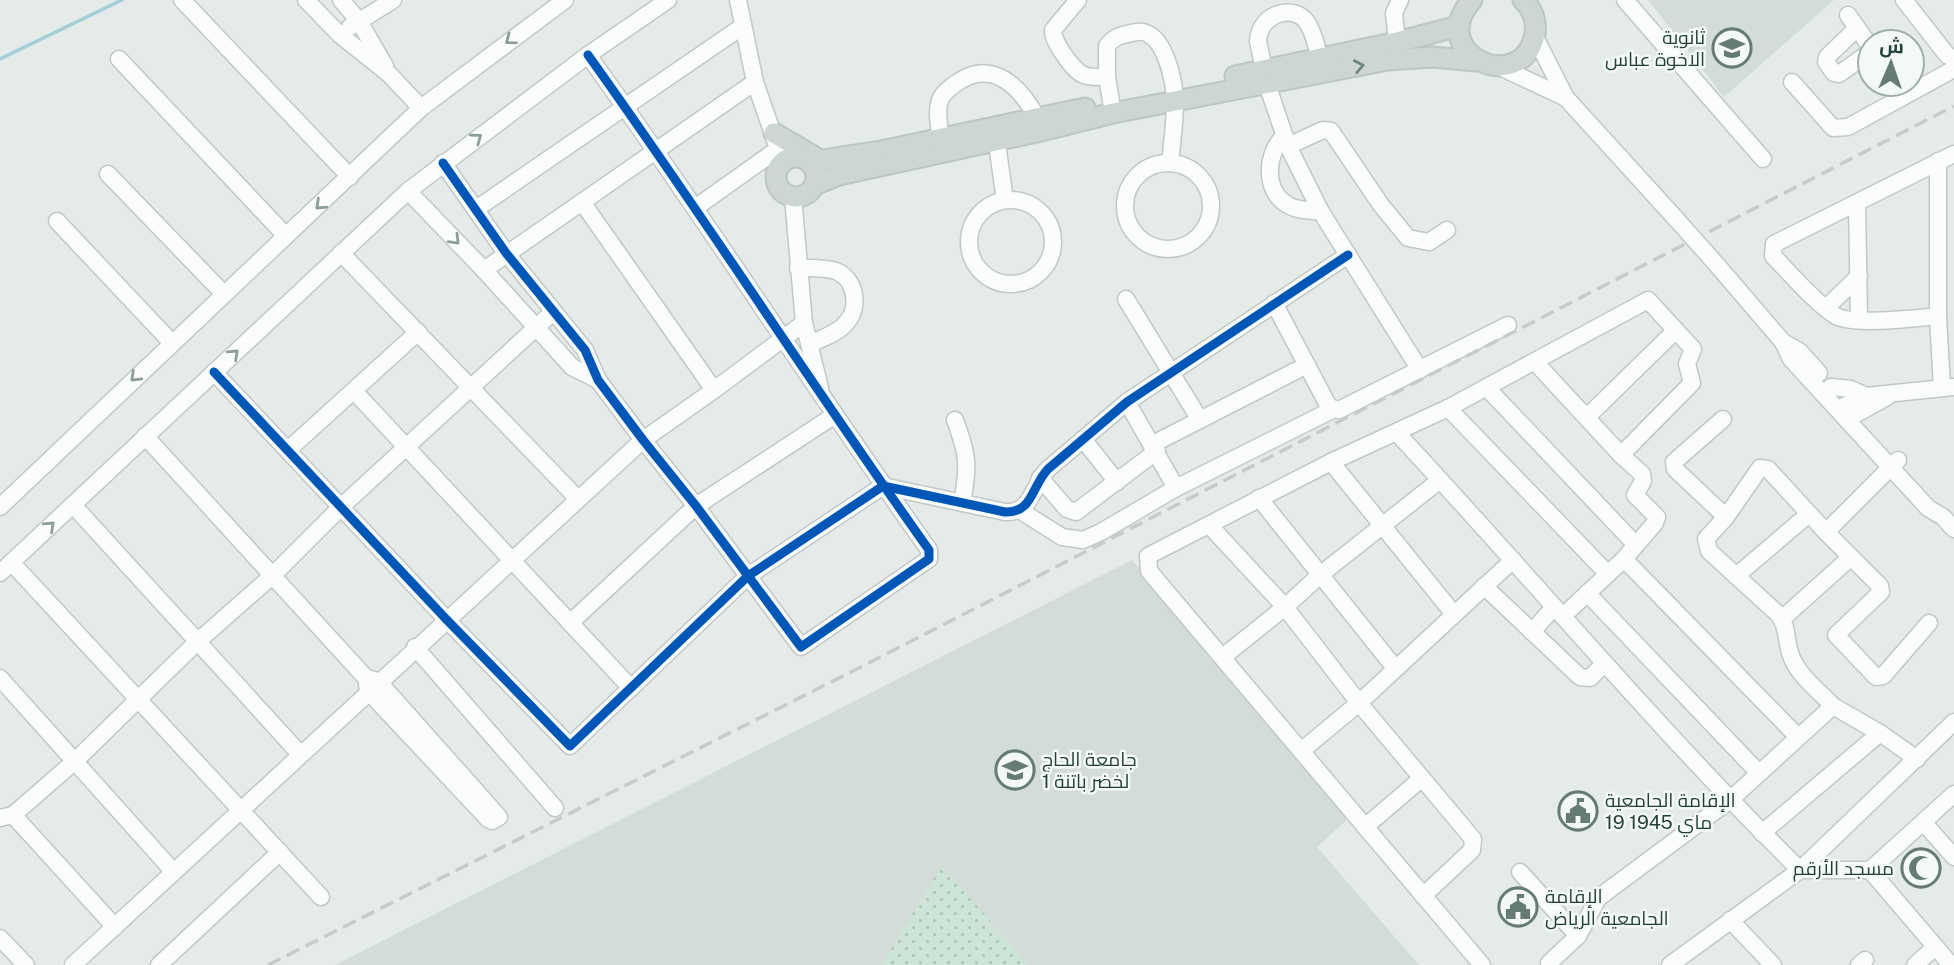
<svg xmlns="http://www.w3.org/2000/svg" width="1954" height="965" font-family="'Public Sans',Cairo,sans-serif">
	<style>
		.built { fill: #d3dcd8 }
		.grass { fill: url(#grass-dots) }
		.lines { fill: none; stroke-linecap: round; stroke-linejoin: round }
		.stream { stroke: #a6ced9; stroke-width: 3.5 }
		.minor-casing { stroke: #c2c8c5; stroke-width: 19 }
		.major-casing { stroke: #bdc6c4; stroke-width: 23 }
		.minor { stroke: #fbfcfc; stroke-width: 16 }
		.major { stroke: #ced6d4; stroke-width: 19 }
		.rail { stroke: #c7ccca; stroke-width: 3.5; stroke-dasharray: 14 7; stroke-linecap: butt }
		.minor-bridge-casing { stroke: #c2c8c5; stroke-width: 19; stroke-linecap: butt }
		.minor-bridge { stroke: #fbfcfc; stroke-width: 16 }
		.cycleway-casing { stroke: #f4f9f7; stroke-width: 13 }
		.cycleway { stroke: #0057b8; stroke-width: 9 }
		.oneway { stroke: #8e9e9a }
		.oneway2 { stroke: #6f837f }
		.labels { text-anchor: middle; stroke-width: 5; stroke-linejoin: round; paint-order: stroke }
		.poi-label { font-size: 19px; fill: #223f39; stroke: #f4f9f7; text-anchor: start }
	</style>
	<defs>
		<pattern id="grass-dots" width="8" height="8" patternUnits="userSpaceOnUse" patternTransform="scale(1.75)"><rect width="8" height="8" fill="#cee4d6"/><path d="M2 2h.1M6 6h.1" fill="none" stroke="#b1c5b8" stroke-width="1.8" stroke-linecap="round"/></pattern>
	</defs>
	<rect width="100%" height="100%" fill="#e5ebe8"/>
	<g class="built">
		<path d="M1648 0H1834L1724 97Z"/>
		<path d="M1132 560 1349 818 1317 847 1419 965H335Z"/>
	</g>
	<path class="grass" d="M942 865 1028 965H881Z"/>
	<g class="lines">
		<path class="stream" d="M0 59 122 0"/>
		<g class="minor-casing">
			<g id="minor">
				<path d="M182 0 350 177"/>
				<path d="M306 0 339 34 389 74 421 108"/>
				<path d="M341 0 359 21 385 66"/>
				<path d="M738 0 755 82 783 163"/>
				<path d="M1078 0 1053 30C1052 41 1074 72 1084 75 1091 78 1099 77 1107 77"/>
				<path d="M1625 0 1763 159"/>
				<path d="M1904 0 1947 55 1954 59"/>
				<path d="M1848 15 1870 46"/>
				<path d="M350 27 393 0"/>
				<path d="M1857 28 1827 57 1826 62 1834 73 1839 74 1870 52"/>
				<path d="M1535 37 1566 98 1677 220"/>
				<path d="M1397 42 1394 13 1400 0"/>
				<path d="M1320 58C1316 47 1314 31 1306 21 1291 3 1259 15 1258 41L1267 84 1288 146 1321 212 1420 370"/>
				<path d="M119 59 286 236"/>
				<path d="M1500 67 1566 98"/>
				<path d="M1792 82 1833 128 1848 127 1954 69"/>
				<path d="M1113 113 1107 77V46C1115 35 1124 35 1136 32 1164 27 1175 82 1175 102 1175 122 1172 143 1170 163"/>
				<path d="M995 130 1005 200"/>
				<path d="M1284 136C1266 153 1263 191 1288 205 1297 211 1311 210 1321 212"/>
				<path d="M941 138C939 126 936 111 940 100 943 92 949 89 955 84 991 57 1020 86 1037 118"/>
				<path d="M1288 146 1323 130 1331 131 1381 205 1408 238 1429 242 1447 230"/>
				<path d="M1938 161V316L1942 388"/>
				<circle cx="1168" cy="206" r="43"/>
				<path d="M443 163 506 253 585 350 598 380 643 440 696 506 801 647 929 559V550C813 387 705 218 588 55"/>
				<path d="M108 174 224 294"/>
				<path d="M408 191 484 270 572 367 598 380"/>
				<path d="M793 197 804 323 820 388"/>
				<circle cx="1011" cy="242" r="42"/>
				<path d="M582 202 714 390"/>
				<path d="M1857 203 1859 320"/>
				<path d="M695 208 778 149"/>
				<path d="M476 209 743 26"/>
				<path d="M57 221 171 342"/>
				<path d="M341 253 578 499"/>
				<path d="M1717 265 1783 342 1791 359 1928 508 1943 517 1954 529"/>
				<path d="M798 268C810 268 825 267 836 271 856 279 860 307 847 322 839 333 822 338 810 344"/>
				<path d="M484 270 755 82"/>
				<path d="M1126 299 1200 420"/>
				<path d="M1274 303 1329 407 1339 410 1508 325"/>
				<path d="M1826 308 1859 276"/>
				<path d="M1938 316C1916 318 1854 326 1836 316 1816 304 1790 273 1773 256L1774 244 1954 154"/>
				<path d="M1783 342 1799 351 1819 373"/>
				<path d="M1535 362 1621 455 1642 474 1643 481 1635 495 1657 517 1655 523 1624 559 1563 616"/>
				<path d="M214 372 446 619 570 746 748 576 883 486 1005 512C1033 513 1031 487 1048 469L1127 402 1348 255"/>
				<path d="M1831 387 1851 389 1866 396"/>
				<path d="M1487 388 1636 545"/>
				<path d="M354 391 631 688"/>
				<path d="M1127 402 1176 488"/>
				<path d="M1448 408 1608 574"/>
				<path d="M1838 409 1866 396 1954 387"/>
				<path d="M1587 417 1676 330"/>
				<path d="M1723 419 1674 462 1675 469 1726 517 1760 468 1768 469 1826 532 1880 586 1881 592 1836 635 1876 677 1883 676 1929 623"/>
				<path d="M1847 419 1887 397"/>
				<path d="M955 420C968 455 969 466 962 503"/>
				<path d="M1397 433C1532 578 1658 730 1800 870H1870L1954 794"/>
				<path d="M145 436 366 678 378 681 499 817 492 821 488 819 368 691 367 683"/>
				<path d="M1083 439 1117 482"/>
				<path d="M1153 444 1307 365"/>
				<path d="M288 450 418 332"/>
				<path d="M1331 462 1453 613"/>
				<path d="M1040 478 1067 509 1076 512 1157 451"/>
				<path d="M1259 498 1395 668"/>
				<path d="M73 505 300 754"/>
				<path d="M0 507 421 108 565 0"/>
				<path d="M1021 511 1062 537 1083 540 1101 532 1176 488 1334 409"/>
				<path d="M1726 517 1706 539 1709 551 1779 615C1789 628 1785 643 1792 658 1799 676 1820 692 1833 706"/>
				<path d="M1210 526 1285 607 1359 703 1473 839 1472 850 1423 896"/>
				<path d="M1826 532 1898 460"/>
				<path d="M1624 559 1797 736"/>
				<path d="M11 562 321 897"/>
				<path d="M0 573 408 191 588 55 668 0"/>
				<path d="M1736 576 1809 514"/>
				<path d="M1484 586 1580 677 1590 678 1604 664"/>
				<path d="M1587 593 1758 772"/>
				<path d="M1782 619 1851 557"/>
				<path d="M570 623 696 506 835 415"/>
				<path d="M1532 632 1554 607"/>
				<path d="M415 647 555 808"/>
				<path d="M1224 656 1285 607 1320 575 1440 480"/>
				<path d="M0 678 173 871"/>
				<path d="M1301 751 1359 703 1513 560"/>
				<path d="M13 815 115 927"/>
				<path d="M0 818 13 815 75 761 197 642 272 576 341 507 553 312"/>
				<path d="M1924 823 1954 857"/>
				<path d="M1365 827 1422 778"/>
				<path d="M1762 833 1880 733"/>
				<path d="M1870 870 1951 965"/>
				<path d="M1520 872 1578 936"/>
				<path d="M1730 920 1773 965"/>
				<path d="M0 938 26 965"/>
				<path d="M1549 963 1578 936 1598 898 1730 800 1833 706 1880 733 1917 759"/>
				<path d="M73 965 643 440 714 390 804 323"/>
				<path d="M159 965 280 852"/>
				<path d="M1482 965 1149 571 1148 556 1331 462 1448 408 1648 300 1693 349 1687 364 1692 383 1621 455"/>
				<path d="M1670 965 1800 870 1954 722"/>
				<path d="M1859 965 1865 960"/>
				<path d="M1915 965 1935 947"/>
			</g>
		</g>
		<g class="major-casing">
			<g id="major">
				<path d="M1472 0C1424 54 1522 98 1535 34 1537 21 1532 8 1523 0"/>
				<path d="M1235 76 1397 42 1459 26"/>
				<path d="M774 133 815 157"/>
				<circle cx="796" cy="177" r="20"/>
				<path d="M809 162 881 151 1085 108"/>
				<path d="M814 185 839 175 1041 131 1113 113 1388 60 1432 57 1476 61"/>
			</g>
		</g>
		<use href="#minor" class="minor"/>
		<use href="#major" class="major"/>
		<path class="rail" d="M268 965 855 670 1954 106"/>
		<g class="minor-bridge-casing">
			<path id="minor-bridge" d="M1677 220 1717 265"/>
		</g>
		<use href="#minor-bridge" class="minor-bridge"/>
		<g class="cycleway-casing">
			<g id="cycleway">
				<path d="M443 163 506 253 585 350 598 380 643 440 696 506 801 647 929 559V550C813 387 705 218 588 55"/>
				<path d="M214 372 446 619 570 746 748 576 883 486 1005 512C1033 513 1031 487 1048 469L1127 402 1348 255"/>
			</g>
		</g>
		<use href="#cycleway" class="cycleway"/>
	</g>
	<defs><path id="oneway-chevron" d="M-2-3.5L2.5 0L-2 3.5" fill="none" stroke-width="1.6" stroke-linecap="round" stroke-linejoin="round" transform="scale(1.75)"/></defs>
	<g class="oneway">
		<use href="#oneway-chevron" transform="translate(510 40) rotate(143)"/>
		<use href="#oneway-chevron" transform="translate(477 138) rotate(-37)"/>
		<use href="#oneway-chevron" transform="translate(320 205) rotate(137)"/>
		<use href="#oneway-chevron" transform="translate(455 240) rotate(46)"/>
		<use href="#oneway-chevron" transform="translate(234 354) rotate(-43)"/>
		<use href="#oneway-chevron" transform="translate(135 377) rotate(136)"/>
		<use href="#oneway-chevron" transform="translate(50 526) rotate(-43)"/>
	</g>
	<use class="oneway2" href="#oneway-chevron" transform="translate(1359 66) rotate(-11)"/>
	<defs>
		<g id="school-ring" transform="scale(2.0125)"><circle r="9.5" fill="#f4f9f7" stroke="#667b76" stroke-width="1.5"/><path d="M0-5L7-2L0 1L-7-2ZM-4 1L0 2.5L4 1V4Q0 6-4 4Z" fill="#667b76"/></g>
		<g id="university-ring" transform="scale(2.0125)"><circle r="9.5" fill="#f4f9f7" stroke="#667b76" stroke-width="1.5"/><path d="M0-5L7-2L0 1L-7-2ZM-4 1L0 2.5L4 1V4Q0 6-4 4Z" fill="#667b76"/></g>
		<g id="civic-ring" transform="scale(2.0125)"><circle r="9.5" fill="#f4f9f7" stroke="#667b76" stroke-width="1.5"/><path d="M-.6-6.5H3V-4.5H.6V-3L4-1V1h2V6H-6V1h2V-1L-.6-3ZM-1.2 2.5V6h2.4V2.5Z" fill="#667b76"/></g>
		<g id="mosque-ring" transform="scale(2.0125)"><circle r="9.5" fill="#f4f9f7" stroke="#667b76" stroke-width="1.5"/><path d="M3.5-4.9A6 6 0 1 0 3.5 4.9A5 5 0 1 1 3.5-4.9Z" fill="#667b76"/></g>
	</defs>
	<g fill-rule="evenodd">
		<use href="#school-ring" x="1732" y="48"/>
		<use href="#university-ring" x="1015" y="770"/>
		<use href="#civic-ring" x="1578" y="811"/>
		<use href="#mosque-ring" x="1921" y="868"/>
		<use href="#civic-ring" x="1518" y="907"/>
	</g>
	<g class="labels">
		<g class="poi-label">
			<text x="1705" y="44" text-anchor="end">ثانوية<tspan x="1705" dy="22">الاخوة عباس</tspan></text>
			<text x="1042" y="766">جامعة الحاج<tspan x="1042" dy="22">لخضر باتنة 1</tspan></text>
			<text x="1605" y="807">الإقامة الجامعية<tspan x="1605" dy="22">19 ماي 1945</tspan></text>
			<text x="1894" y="875" text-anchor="end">مسجد الأرقم</text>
			<text x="1545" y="903">الإقامة<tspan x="1545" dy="22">الجامعية الرياض</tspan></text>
		</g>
	</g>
	<g transform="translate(1891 63) rotate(2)"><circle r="33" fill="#f4f9f7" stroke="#a0afab" stroke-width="2"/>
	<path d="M0-5L12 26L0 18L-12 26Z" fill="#667b76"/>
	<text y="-10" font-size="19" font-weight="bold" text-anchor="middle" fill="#223f39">ش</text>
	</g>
</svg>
